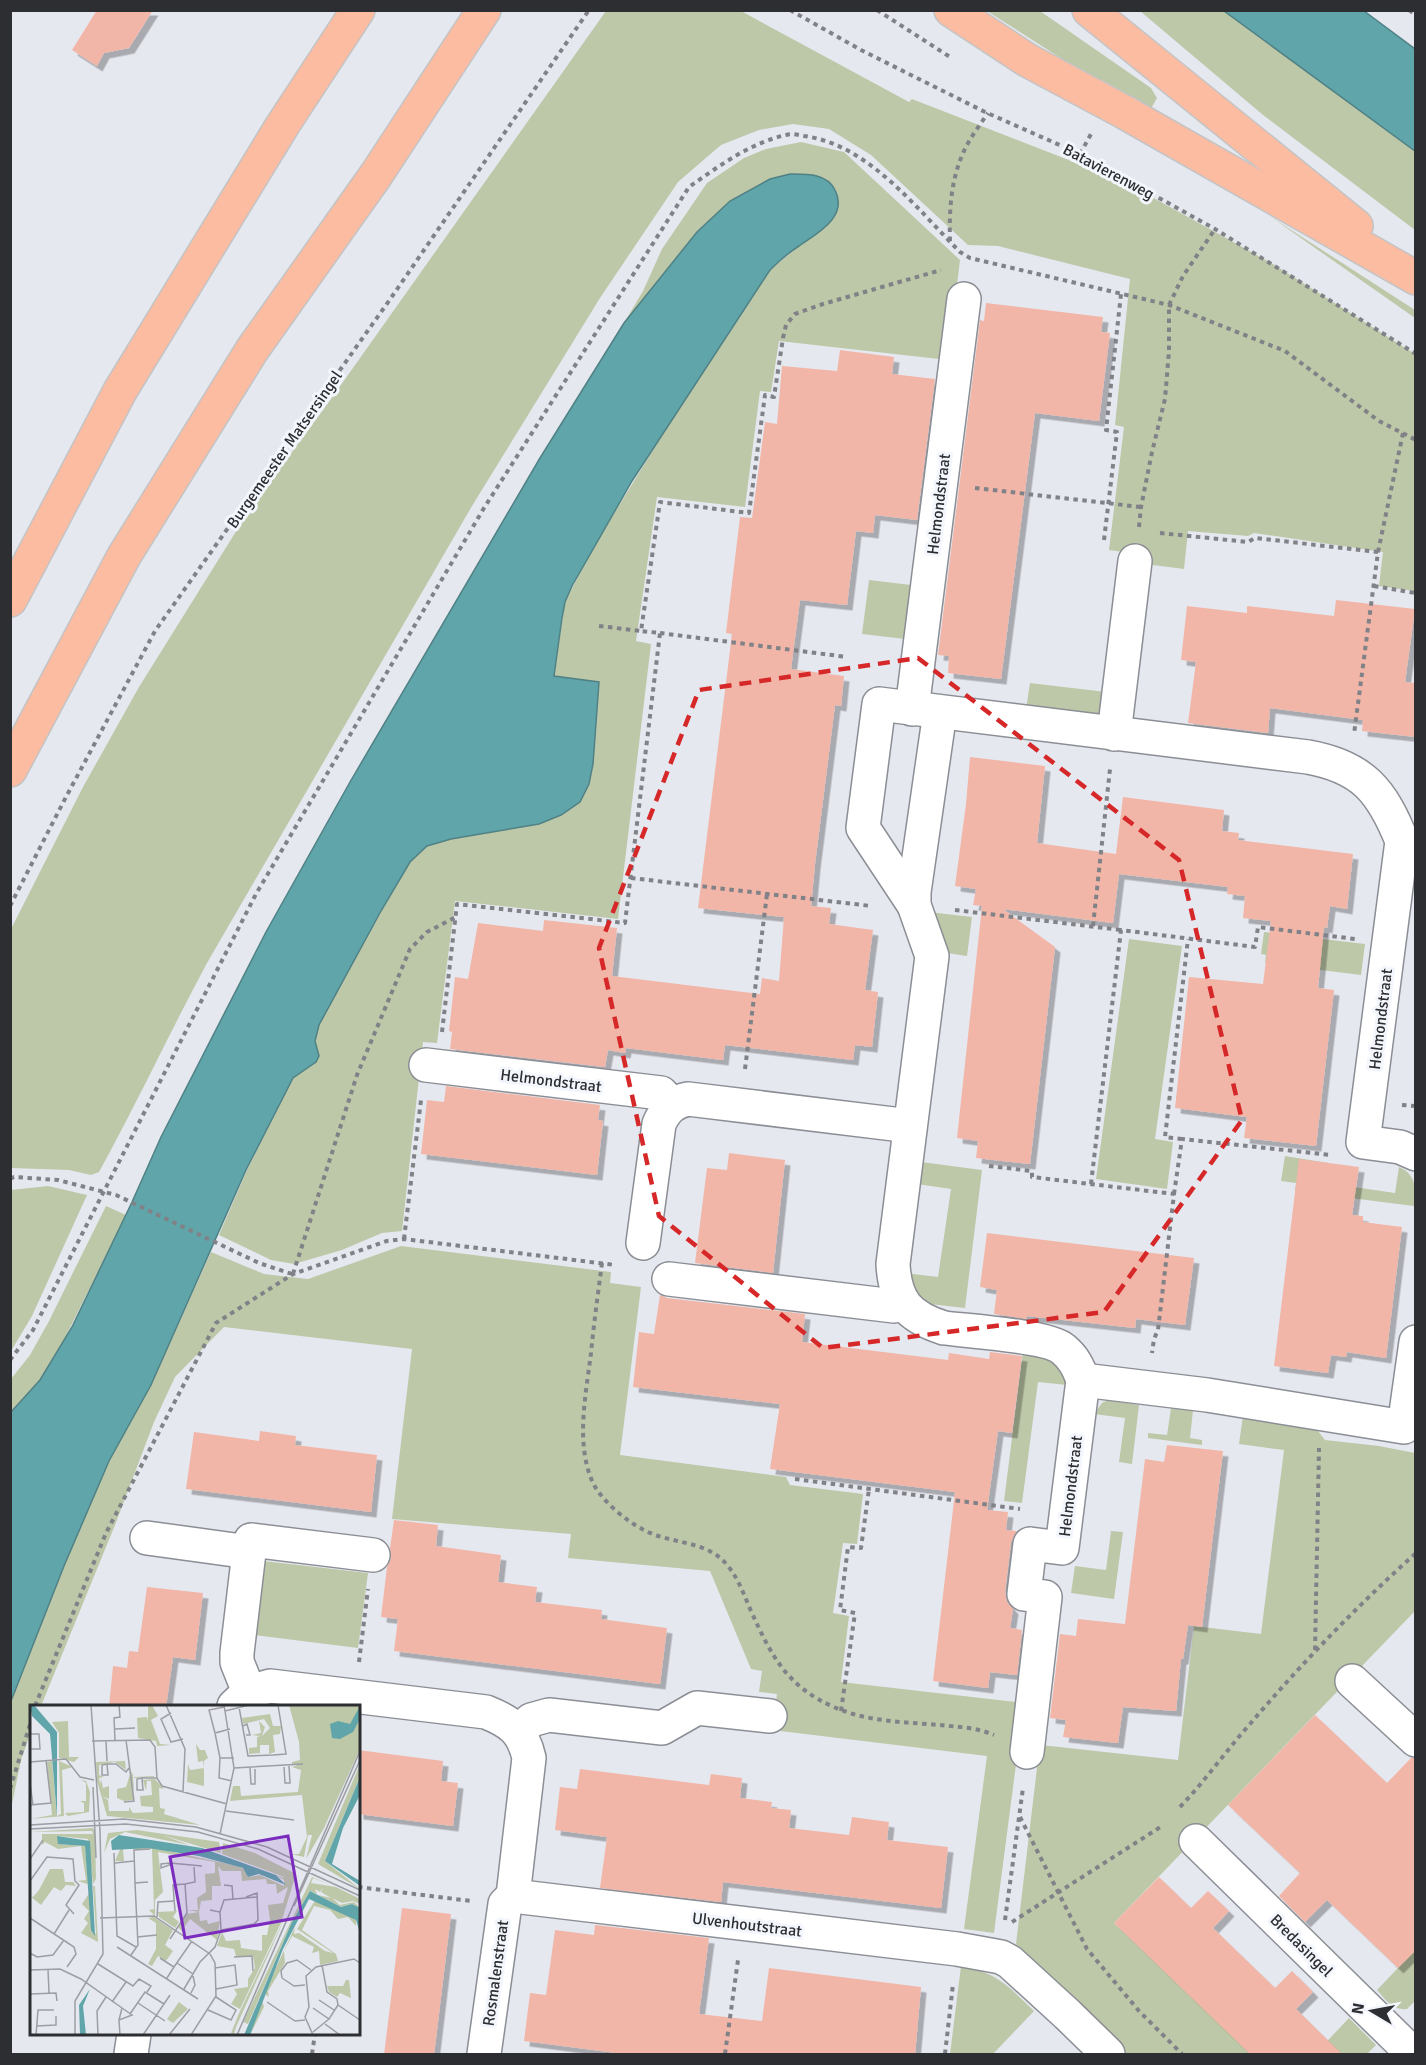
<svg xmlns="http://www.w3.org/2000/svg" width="1426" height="2065" font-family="Signika,sans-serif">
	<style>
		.green { fill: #bdc8a8 }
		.water { fill: #5fa5a9; stroke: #508185; stroke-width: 1.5 }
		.building { fill: #f1b6a8; filter: url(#shadow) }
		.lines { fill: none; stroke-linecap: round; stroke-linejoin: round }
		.minor-casing { stroke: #8b8e94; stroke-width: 36 }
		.major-casing { stroke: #c4c4c5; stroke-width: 36 }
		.path { stroke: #818287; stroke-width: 4; stroke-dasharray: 4.5 4.5; stroke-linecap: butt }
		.minor { stroke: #fff; stroke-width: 33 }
		.major { stroke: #fbbca1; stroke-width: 33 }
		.marked { fill: none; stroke: #d62828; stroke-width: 4.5; stroke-dasharray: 12 8; stroke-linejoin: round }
		.labels { text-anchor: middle; stroke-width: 6; stroke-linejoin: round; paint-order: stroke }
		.street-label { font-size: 16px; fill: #2d2e31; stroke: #f3f6fd }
		.inset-road { fill: none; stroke: #9c9ea4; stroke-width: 1.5 }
		.view { fill: #7b2cbf; fill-opacity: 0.15; stroke: #7b2cbf; stroke-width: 3 }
		.inset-edge { fill: none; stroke: #2d2e31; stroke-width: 3 }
	</style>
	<defs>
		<filter id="shadow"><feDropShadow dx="5.5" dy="5.5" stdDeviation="0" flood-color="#0004"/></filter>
	</defs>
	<rect width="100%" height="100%" fill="#e6e8f0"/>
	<g class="green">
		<path d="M606 11H741L909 102 912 99 1123 181 1273 264 1415 354V591L1379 586 1383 552 1254 533 1248 536 1188 531 1184 569 1145 564 1146 555 1109 550 1124 427 1115 425 1130 279 998 246 968 245 871 155 829 129 793 124 759 130 721 145 678 182 600 298 472 506 207 963C170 1032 137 1103 99 1172L91 1175 69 1170 11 1168 10 931 83 787 139 687 250 509 326 406Z"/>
		<path d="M987 11H1040L1151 88 1157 98 1148 114Z"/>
		<path d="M1140 11H1224L1415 151V230L1263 115Z"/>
		<path d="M801 142 844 152 960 260 948 360 779 341 771 392 760 391 745 507 657 497 636 641 651 644 618 919 455 901 437 1043 423 1042 402 1231 382 1233 342 1250 294 1264 271 1260 219 1235 247 1170 293 1078 312 1065 319 1056 315 1041 319 1025 349 968 410 862 427 846 451 839 593 764 599 683 554 676 565 602 593 548 683 401 770 270 800 245 697 232 624 323 643 291 662 249 707 183 744 158 766 149Z"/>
		<path d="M1271 217 1415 310V318Z"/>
		<path d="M869 580 911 585 905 639 862 634Z"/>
		<path d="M1030 683 1106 692 1101 713 1098 716 1026 709Z"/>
		<path d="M929 912 972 917 967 956 947 953Z"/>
		<path d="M1264 932 1365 944 1361 975 1265 963 1266 955 1261 954Z"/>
		<path d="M1129 939 1182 946 1155 1139 1173 1142 1167 1189 1096 1179Z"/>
		<path d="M1285 1156 1328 1163 1326 1183 1395 1193 1399 1167C1416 1174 1417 1190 1414 1206L1295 1191 1296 1183 1281 1181Z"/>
		<path d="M921 1162 982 1170 965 1308 921 1303 905 1273 938 1277 951 1189 917 1184Z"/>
		<path d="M48 1186 87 1195 32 1316 11 1351V1190Z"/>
		<path d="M106 1206 126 1215 57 1354 40 1380 11 1412V1379L30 1355 49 1321Z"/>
		<path d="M401 1246 611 1272 610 1283 641 1287 620 1455 786 1477 790 1485 863 1494 857 1544 843 1543 833 1613 849 1616 841 1682 1024 1703 994 1933 964 1929 987 1756 772 1730 777 1694 759 1692 762 1671 751 1669 710 1571 568 1558 571 1534 392 1519 412 1349 224 1327 175 1377 154 1422 115 1525 41 1706H32L31 1732 21 1760 11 1809V1701L64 1566 109 1461 151 1385 211 1252 264 1274 308 1279Z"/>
		<path d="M1023 1351 1063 1364 1067 1385 1038 1382 1022 1503 1004 1501Z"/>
		<path d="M1108 1400 1139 1405 1132 1464 1119 1462 1125 1418 1094 1414 1102 1403Z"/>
		<path d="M1171 1408 1193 1410 1190 1438 1202 1440V1445L1148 1438V1433L1167 1435Z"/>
		<path d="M1243 1416 1314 1426 1325 1440 1379 1446 1415 1453V1611L1114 1923 1251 2054H1127L1032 1964 1016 1944 1037 1768 1031 1753 1032 1744 1178 1760 1194 1626 1261 1634 1284 1450 1239 1444Z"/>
		<path d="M1111 1531 1123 1532 1114 1599 1071 1593 1075 1566 1106 1570Z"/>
		<path d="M263 1561 368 1573 358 1648 254 1635Z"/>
		<path d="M1415 1950V2001L1407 2009C1393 2011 1386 2000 1377 1990Z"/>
		<path d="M961 1966C998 1973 1008 1986 1034 2011L993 2054H950Z"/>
		<path d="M1349 2018 1376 2045 1367 2054H1315Z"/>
	</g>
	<g class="water">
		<path d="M1224 11H1364L1415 49V151Z"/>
		<path d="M790 174C806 174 827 173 835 190 849 217 816 234 799 246 788 253 779 261 770 270L632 481 572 586 565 602 562 618 554 676 599 682 593 764 589 784 580 802 561 815 539 824 451 839 427 846 410 862 381 911 319 1025 315 1041 319 1056 316 1062 293 1078 246 1170 151 1385 109 1461 64 1566 11 1701V1412L40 1380 72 1327 132 1202 161 1137 266 932 350 782 540 458 624 323 697 232 730 201 770 179Z"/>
	</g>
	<g class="building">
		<path d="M97 10H153L129 48 104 53 97 66 72 50Z"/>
		<path d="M986 303 1103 317 1101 332 1110 333 1099 421 1035 413 1001 679 948 673 949 656 938 655 980 320 984 321Z"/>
		<path d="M840 350 894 357 892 374 935 379 917 520 875 515 873 533 856 531 847 605 800 600 791 669 844 676 841 706 835 705 815 864 811 906 831 908 829 924 873 930 865 990 878 992 872 1047 855 1045 853 1060 725 1045 723 1060 626 1048 625 1053 608 1050 605 1067 450 1049 452 1032 449 1031 455 977 468 979 478 923 543 931 544 920 617 928 612 976 760 994 762 978 779 981 784 917 698 908 732 634 726 633 740 517 752 518 765 422 777 424 782 366 837 371Z"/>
		<path d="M1336 600 1415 609 1405 682 1416 683V737L1362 731 1363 720 1270 708 1268 733 1188 723 1196 662 1181 660 1187 606 1247 613V606L1334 616Z"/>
		<path d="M970 757 1045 766 1037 843 1116 854 1123 797 1224 810 1222 831 1239 833 1238 840 1353 854 1347 909 1330 906 1327 928 1324 927 1318 988 1334 990 1316 1146 1244 1138 1247 1117 1175 1108 1189 977 1263 984 1271 921 1243 918 1245 896 1227 894 1228 887 1119 874 1113 923 1003 909 1055 947 1030 1164 976 1158 978 1141 957 1138 982 906 973 905 976 889 955 886 966 804Z"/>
		<path d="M446 1086 600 1105 598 1120 603 1121 597 1175 421 1154 427 1100 444 1102Z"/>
		<path d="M729 1153 785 1160 773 1273 695 1263 707 1168 727 1170Z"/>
		<path d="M1299 1159 1359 1167 1352 1215 1363 1216V1222L1402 1227 1386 1358 1347 1352 1346 1357 1331 1355 1328 1373 1274 1366Z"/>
		<path d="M987 1233 1194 1258 1185 1325 1136 1319 1135 1328 1027 1316 1026 1319 994 1314 997 1290 980 1287Z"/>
		<path d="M660 1295 667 1298 805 1314 802 1342 948 1360 949 1353 989 1359 990 1352 1022 1356 1012 1433 998 1431 987 1510 1008 1512 1006 1530 1017 1531 1011 1542 1005 1592 1007 1602 1013 1609 1010 1628 1022 1630 1017 1675 990 1672 988 1688 933 1681 955 1492 770 1469 780 1404 633 1387 639 1332 654 1334Z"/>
		<path d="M260 1431 296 1436 295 1445 377 1455 371 1512 186 1489 194 1432 259 1441Z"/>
		<path d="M1167 1445 1223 1451 1202 1627 1188 1625 1183 1659H1181L1176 1711 1123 1707 1118 1743 1063 1737 1066 1720 1050 1718 1060 1634 1076 1636 1078 1619 1125 1624 1145 1459 1164 1462Z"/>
		<path d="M394 1520 438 1525 436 1546 501 1555 498 1582 537 1587 535 1602 602 1610 601 1619 667 1628 660 1684 394 1651 398 1619 381 1617 387 1567 391 1558 390 1548Z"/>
		<path d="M147 1587 203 1593 195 1660 173 1657 166 1707H109L113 1666 127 1668 129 1651 138 1652Z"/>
		<path d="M1315 1715 1387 1783 1411 1758H1416V1950L1398 1968 1327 1900 1305 1922 1279 1896 1300 1873 1228 1805Z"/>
		<path d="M358 1750 443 1761 441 1781 458 1783 453 1826 358 1814Z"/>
		<path d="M580 1769 709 1785 711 1774 742 1778 740 1798 772 1802 771 1808 791 1810 789 1828 849 1835 852 1817 889 1822 887 1840 948 1847 941 1908 723 1882 721 1902 600 1888 607 1837 555 1830 560 1787 577 1789Z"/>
		<path d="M1159 1877 1191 1908 1208 1891 1229 1911 1213 1928 1275 1988 1292 1971 1313 1992 1296 2009 1343 2055H1251L1114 1923Z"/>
		<path d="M402 1908 451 1914 434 2055H384Z"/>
		<path d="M595 1925 709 1938 699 2014 762 2021 769 1968 921 1987 915 2055H632L524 2041 530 1993 546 1995 555 1930 594 1935Z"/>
	</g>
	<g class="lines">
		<g class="minor-casing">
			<g id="minor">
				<path d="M912 709 964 299"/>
				<path d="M940 712 914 892V905L932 956 893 1264C895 1302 909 1317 944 1328 968 1331 1048 1336 1063 1349 1074 1358 1078 1367 1083 1380"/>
				<path d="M1114 734 1135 561"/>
				<path d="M914 905 863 828 879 704 1308 757C1363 767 1382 791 1402 841L1363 1142 1400 1147 1416 1154"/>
				<path d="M426 1065 661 1093 672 1105"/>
				<path d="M643 1243 659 1124C665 1110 673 1102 688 1099L910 1126"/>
				<path d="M669 1279 894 1306 902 1301"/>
				<path d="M147 1538 249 1552 251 1540 373 1555"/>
				<path d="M1352 1681 1416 1740"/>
				<path d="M249 1692 237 1662V1653L249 1552"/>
				<path d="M234 1706 249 1692 270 1686 486 1712C511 1722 523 1731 529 1758L513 1896"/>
				<path d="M519 1732 531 1720 549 1715 662 1728 697 1708 770 1716"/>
				<path d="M1027 1752 1045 1597 1024 1594 1030 1544 1062 1548 1083 1380 1207 1395 1404 1427 1416 1342"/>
				<path d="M1196 1841 1409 2050"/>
				<path d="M513 1896 957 1949 1001 1957 1010 1962 1068 2015 1108 2054"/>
				<path d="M131 2054 134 2034"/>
				<path d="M484 2054 505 1904 513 1896"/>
			</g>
		</g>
		<g class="major-casing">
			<g id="major">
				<path d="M951 10 1027 60 1126 113 1416 278"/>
				<path d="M1089 10 1356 226"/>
				<path d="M10 600 120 391 282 126 358 10"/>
				<path d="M10 770 124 556 252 350 376 175 484 10"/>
			</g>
		</g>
		<g class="path">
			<path d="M790 10 861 50 985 112 1080 154 1215 229 1416 354"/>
			<path d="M877 10 950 57"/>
			<path d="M1409 10 1416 15"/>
			<path d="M1080 154 1091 134"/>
			<path d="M950 241C949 208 951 175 967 145 973 134 981 123 988 113"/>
			<path d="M975 488 1141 507"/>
			<path d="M1139 527 1141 507 1152 452 1165 399 1169 351V305L1183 276 1215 229"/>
			<path d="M1160 533 1248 542 1255 538 1378 552 1354 734"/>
			<path d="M1104 540 1117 432 1106 430 1121 294"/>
			<path d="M1378 552 1403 433"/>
			<path d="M1374 586 1416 593"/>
			<path d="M599 626 641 631"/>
			<path d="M660 633 847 657"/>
			<path d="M631 878 871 906"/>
			<path d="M10 906 66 797 155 631 391 298 589 10"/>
			<path d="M955 910 1121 930"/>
			<path d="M1093 926 1110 769"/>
			<path d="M442 1032 457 904 625 923 660 633 641 631 660 502 749 513 765 395 774 397 783 338 786 325 795 314 823 304 941 270"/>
			<path d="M745 1069 767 894"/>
			<path d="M1402 1105 1416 1106"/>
			<path d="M1182 1139 1165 1137 1188 939"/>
			<path d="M989 1166 1032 1171V1177L1174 1194 1158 1330 1154 1339 1152 1353"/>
			<path d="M10 1179 14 1177 58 1180 116 1195 259 1263 292 1274"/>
			<path d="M1091 1184 1121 930 1255 947 1258 927 1355 939"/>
			<path d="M1174 1194 1182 1139 1331 1155"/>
			<path d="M404 1239 421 1100"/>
			<path d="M602 1263C598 1293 594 1323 591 1353 586 1394 575 1444 593 1483 602 1501 625 1520 642 1529 670 1545 707 1539 728 1566 739 1580 744 1595 751 1611 771 1655 787 1687 834 1707 869 1723 912 1722 950 1726 965 1727 980 1729 994 1735"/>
			<path d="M293 1274 357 1075 410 949 427 932 456 917"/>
			<path d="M10 1360 33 1330 256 894 484 508 689 187C719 166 750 143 786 135 792 133 798 135 804 136 868 144 917 209 960 252L970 258 1169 305 1285 351 1379 421 1416 440"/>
			<path d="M795 1479 1020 1509"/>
			<path d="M1315 1650 1319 1448"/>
			<path d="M359 1662 368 1589"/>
			<path d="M35 1706 106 1533 216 1323 293 1274 387 1241 404 1239 615 1265"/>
			<path d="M841 1711 855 1613 840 1610 848 1547 861 1548 869 1489"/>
			<path d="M10 1789 32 1718"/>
			<path d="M1180 1807C1205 1781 1226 1751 1250 1724 1302 1663 1356 1607 1416 1553"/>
			<path d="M1020 1817 1087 1949 1139 2011 1182 2054"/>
			<path d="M358 1887 471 1901"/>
			<path d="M1005 1920 1023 1788"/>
			<path d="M1012 1922 1162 1826"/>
			<path d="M312 2054 315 2034"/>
			<path d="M725 2054 738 1960"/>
			<path d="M945 2054 953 1984"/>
		</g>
		<use href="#minor" class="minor"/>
		<use href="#major" class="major"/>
	</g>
	<path class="marked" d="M918 658 1179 860 1242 1120 1104 1312 823 1348 659 1216 599 948 699 690Z"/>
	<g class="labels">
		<g class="street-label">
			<text transform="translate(1109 171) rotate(28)" y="6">Batavierenweg</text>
			<text transform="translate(284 449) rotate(-55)" y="6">Burgemeester Matsersingel</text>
			<text transform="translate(938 504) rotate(-83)" y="6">Helmondstraat</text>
			<text transform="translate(1380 1019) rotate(-83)" y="6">Helmondstraat</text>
			<text transform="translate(551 1080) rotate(7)" y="6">Helmondstraat</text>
			<text transform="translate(1070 1486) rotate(-83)" y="6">Helmondstraat</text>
			<text transform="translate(747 1924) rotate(7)" y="6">Ulvenhoutstraat</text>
			<text transform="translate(1302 1945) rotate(45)" y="6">Bredasingel</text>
			<text transform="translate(495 1973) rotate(-82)" y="6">Rosmalenstraat</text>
		</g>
	</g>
	<g transform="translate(30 1705)">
		<rect width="330" height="330" fill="#e6e8f0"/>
		<path d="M122 0 128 11 121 15 130 39 142 40 127 41 126 36 108 33 107 13 117 12 118 16V2ZM259 0H330V44L294 123 276 154 282 130H278L274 152 261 149H269L277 132 272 90 200 96 203 81H210L211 91 268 87 271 65 262 62 271 59 262 60V57L270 55 269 37ZM240 9 243 21H251L250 29 243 30 245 47 239 49V40H230V48L219 49V43L227 42V32L230 31 222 30 231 28 229 16 235 22 232 31 240 23 234 14 213 19 212 13ZM38 16 39 52H49L44 57 29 53V28L22 17ZM166 39 170 45H175L178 53 174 56V81L157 77 158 59 160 65 174 63 173 56 168 57ZM22 56 27 111 31 109 29 56 43 62 32 65 34 111 0 114 22 110 17 57ZM95 56 96 65 85 57 69 60V70L74 72 69 73 70 79 71 74 73 83 79 81V94L72 91 78 95 79 106H99V102L103 108 123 107V102L111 101 110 91 122 90 121 76H117L116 86 113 75 125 74 134 84 129 83 130 103 135 104 134 109 170 120 77 111 67 76 66 57ZM330 59V72L295 156 330 184 288 159ZM101 66 103 70 124 68 103 70V80L104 72 124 71V72L104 73 103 95 94 96 87 93V84L96 82ZM51 75 56 76 60 87 59 107 38 111 35 108 54 107V98L51 97V88V96H56V78ZM63 123 65 126 66 174 63 179 58 134 27 131 30 139 55 141 58 179 47 176 56 175 51 141 28 144 15 137 12 140V129H63L62 126 0 127ZM107 125 189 137 191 148 132 130 159 140 95 127 80 134 74 148 78 128ZM193 138 225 148 266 169 251 218 210 304 201 299 207 289 204 284 218 282V274L225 263 223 251H206L204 244 187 241 192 227 196 236 210 235 211 243 232 246V230H237L240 215 238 200 253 198 258 182 247 189 246 179H237L236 174 212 176 211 166H192L188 161 191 181H182V195L171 196 169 207 170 216 177 215 178 219 190 216 187 235 160 214 152 225 155 230 148 222 157 209 169 207 158 205H168L167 193 176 187 175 169 185 168V157L128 147 133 187 125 195V211L119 205 124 204 122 144H93L94 156H85L91 142 125 143 203 160 214 164 218 172 230 170 254 181V175L246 170 255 173 259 180 254 172 192 149ZM20 164H33L35 177H43L46 181 36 180 31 186 24 182 11 200 0 191 3 192 9 185ZM282 172 302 180 283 173 281 178 306 182 330 194V199L323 196 312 198 302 193 310 200 324 197 330 203 322 199 311 202 288 190 301 193 291 187 293 182 290 187 285 184 287 189 280 186 261 219 218 319 213 317ZM63 181H65L68 237 51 228 58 218 54 214 59 206 52 199 60 187 61 225 66 229ZM286 194 326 215V221L318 212 308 214 300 205 284 201 272 225 306 249 308 256 290 260 289 246 282 248 284 242 262 231 254 246 255 258 238 286 239 292 235 289 232 295 234 302 220 330 235 286 265 222 264 229 269 228 295 246 303 248 267 224ZM147 206 143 212 149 217 145 223 129 212 128 207ZM258 206 206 322 204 329 201 328 210 306ZM124 212 143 225 135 240 143 246 136 256 128 251 122 261 118 259 126 244V218L118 213ZM316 275H319L321 293 310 288 307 292 299 287 297 281H313ZM149 297 158 304 143 318 137 314Z" fill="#bdc8a8"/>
		<path d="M0 0H4L27 27V111L20 29 2 11ZM330 1V14L323 27 310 34 302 33 300 19 308 16 320 19ZM330 72V90L313 123 302 159 330 176V181L295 156ZM89 130 172 143 246 170 256 180 229 169 218 172 213 163 169 151 118 143 82 145 81 136ZM27 131 60 136 65 231 61 225 55 141 28 139ZM280 186 311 202 322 199 330 203V228L326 215 279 194 253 244 220 330H214L261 219ZM60 284 53 301 56 330H50L49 300Z" fill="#5fa5a9"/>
		<path class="inset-road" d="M136 0 155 44 153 87M194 2 179 5 185 28 200 24M209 2 218 51 243 50 256 49 248 0M195 6 219 0M141 8 131 14 141 37 153 34M213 21 217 19 220 30H216M85 24 105 23M185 28 190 53M0 29H9L10 44H0M85 35 84 13 90 12 89 0M62 36 120 35 125 42 127 73 132 81 197 99M76 36 77 56M0 57 36 54 50 72 64 75M77 59 78 70H72V60L77 59H86L96 67 99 63M254 62 255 78H260L259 61M204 63 273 59M220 63 221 79H225V64M112 73 107 74V85H113L112 73H127M202 76 189 73 190 53H204M0 78 3 100M63 82 66 153M94 97 104 96 96 35M0 100 21 98 16 55M196 106 264 115M0 120 94 114 166 122 237 142 330 185M0 124 96 119 168 127 228 144 330 191M190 129 204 63 194 0M84 148 87 231 106 242M0 154 13 135M85 158 104 156M142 159 131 163V159L140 158 172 161M0 176 17 152 43 154 45 176 49 180 36 200 44 209M105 178 104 145 120 144M155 179 165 177 164 162M194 180 202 181 203 194M264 201 330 55M180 205 190 207 191 225 224 219 228 215 227 188 216 192M145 206 143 180 155 179M190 207 194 195 227 192M127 212 128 197 145 196M0 213 44 242 46 249 37 262M70 213 124 211 180 249 185 258 186 291 161 330M24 229 39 205M107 232 127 230M140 234 157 208 155 179M87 242 168 294M0 248 7 252 23 250 34 235M101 250 108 240 105 178 118 177M204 252 222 251 223 266M130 253 144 262 137 273M147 258 163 269M68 259 103 281 109 274 121 281 117 287M292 260 297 287 307 294 308 300M144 262 162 236M185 263 205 260 207 280 186 284M18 264 19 288M0 265 30 264 51 274 92 303 89 315M252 273 251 266 257 258 267 255 281 265M252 273 264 281 275 280M154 284 170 257 185 242 191 225M161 288 165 280 163 271M0 289 26 288 27 296M289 295 304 305M82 297 96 277M237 297 265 316 275 315M108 298 135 316M308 300 330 315M283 303 299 314 308 300M178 305 201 315 206 305 186 292M100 309 115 287 134 299M295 319 310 330M6 321 26 320V311M283 327 299 314M6 330 8 305H24M45 330V296L73 249 70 126 61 0M68 330 67 306 76 292M90 330 89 315 102 310 92 303M113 330 140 290M139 330 160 304M207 330 330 46M283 330 275 312 279 302 276 271 286 262 324 254 330 258"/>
		<path class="view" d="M258 131 272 212 155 233 140 152Z"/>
		<rect width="330" height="330" class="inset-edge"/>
	</g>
	<rect width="1426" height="2065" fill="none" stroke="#2d2e31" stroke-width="24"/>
	<g transform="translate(1372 2011) rotate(280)" stroke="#f3f6fd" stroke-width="4.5" paint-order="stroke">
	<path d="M0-4.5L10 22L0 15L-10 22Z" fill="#2d2e31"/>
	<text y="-9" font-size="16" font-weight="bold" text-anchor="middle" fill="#2d2e31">N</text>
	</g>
</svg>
